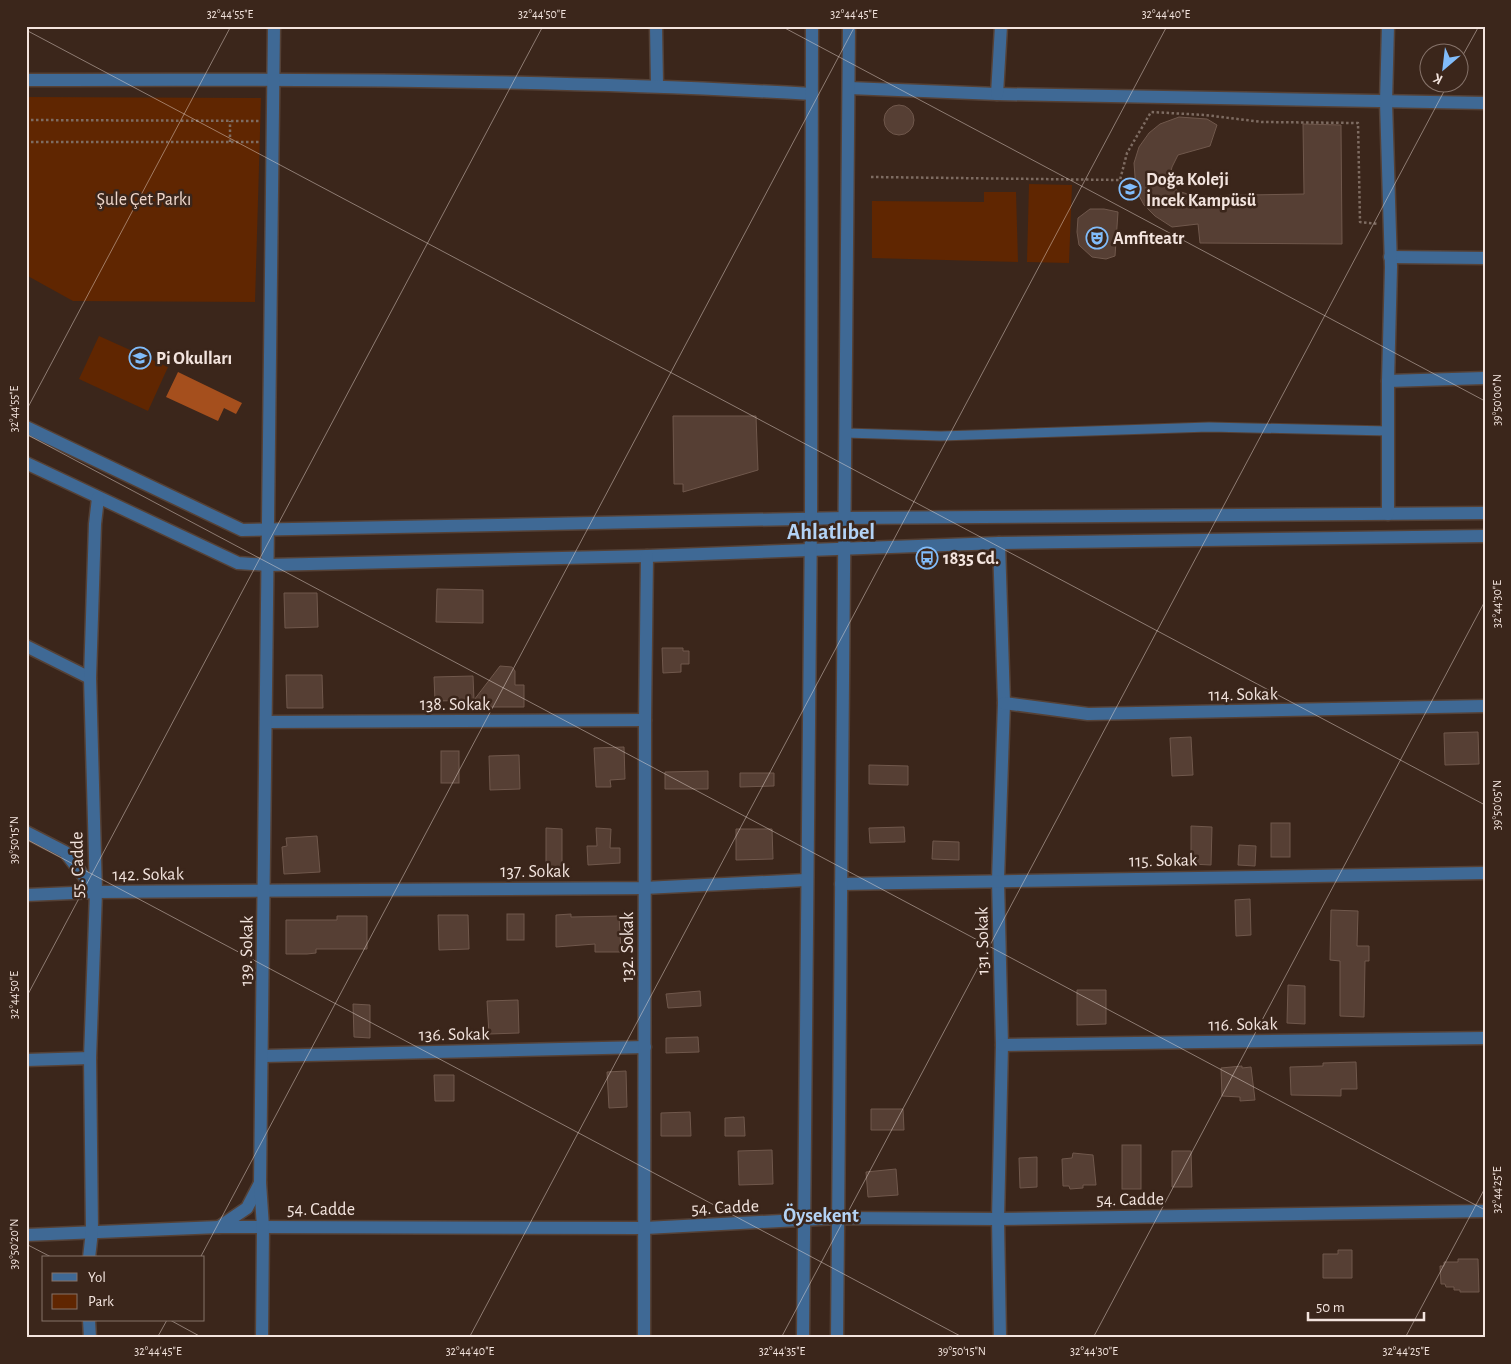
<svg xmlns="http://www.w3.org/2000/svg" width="1511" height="1364" font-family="'Alegreya Sans',sans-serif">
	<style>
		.green { fill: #602601 }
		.water { fill: #a54f1d }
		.building { fill: #563f34; stroke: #70584c }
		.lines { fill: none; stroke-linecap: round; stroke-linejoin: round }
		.lane-casing { stroke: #554136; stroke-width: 11 }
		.street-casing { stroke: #554136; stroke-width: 15 }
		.path { stroke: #7e6c62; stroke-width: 2.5; stroke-dasharray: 2.5 2.5; stroke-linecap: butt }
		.lane { stroke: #3f6995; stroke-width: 9 }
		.street { stroke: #3f6995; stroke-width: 12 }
		.ticks { fill: none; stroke: #f3e4de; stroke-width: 1; stroke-opacity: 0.45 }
		.labels { text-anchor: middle; stroke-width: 5; stroke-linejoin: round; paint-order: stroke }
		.poi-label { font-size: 18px; font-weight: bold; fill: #f3e4de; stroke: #3b261b; text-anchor: start }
		.park-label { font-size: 18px; fill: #efd7cb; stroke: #3b261b }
		.street-label { font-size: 18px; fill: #f3e4de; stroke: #3b261b }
		.quarter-label { font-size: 20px; font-weight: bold; fill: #b3d3f6; stroke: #3b261b }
		.district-label { font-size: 22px; font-weight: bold; fill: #b3d3f6; stroke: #3b261b }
		.neatline { fill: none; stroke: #f3e4de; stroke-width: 2 }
		.ticks-label { font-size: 12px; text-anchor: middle; fill: #f3e4de }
	</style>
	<rect width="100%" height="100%" fill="#3b261b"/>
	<g class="green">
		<path d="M26 97 261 98 255 302 73 301 26 275Z"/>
		<path d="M1029 184 1072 185 1069 263 1027 262Z"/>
		<path d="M984 192H1016L1018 262 872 258V201L984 202Z"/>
		<path d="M99 336 168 367 148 411 79 379Z"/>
	</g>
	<path class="water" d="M178 372 242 403 236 414 224 408 218 421 166 397Z"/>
	<g class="building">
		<circle cx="899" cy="120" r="15"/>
		<path d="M1179 117 1207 119 1217 125 1210 146 1178 155 1172 167 1168 184 1178 191 1194 196 1304 194 1303 124 1341 125 1342 244 1200 243 1198 224 1172 227 1155 216 1144 205 1136 190 1134 163 1139 147 1149 133 1160 124Z"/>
		<path d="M1090 209H1104L1118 212 1115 256 1106 259 1092 257 1079 245 1077 232 1078 218Z"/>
		<path d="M673 416H756L758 470 683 492V484H674Z"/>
		<path d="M437 589 483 590V623L436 622Z"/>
		<path d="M284 593H317L318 627 285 628Z"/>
		<path d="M662 648H683V651H689V664H681V672L663 673Z"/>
		<path d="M500 666 512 667 515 671V685H524V707H485V700L435 701 434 677 473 676 474 700Z"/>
		<path d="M286 675H322L323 708H287Z"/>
		<path d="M1478 732 1479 764 1445 765 1444 733Z"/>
		<path d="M1191 737 1193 775 1172 776 1170 738Z"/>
		<path d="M624 747 625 779 610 780 611 787H596L594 748Z"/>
		<rect x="441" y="751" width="18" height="32"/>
		<path d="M519 755 520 789 490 790 489 756Z"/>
		<path d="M869 765 908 766V785L869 784Z"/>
		<path d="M708 771V789H665V772Z"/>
		<path d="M740 773H774V786L740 787Z"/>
		<rect x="1271" y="823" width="19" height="34"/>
		<path d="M1191 826 1212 827 1211 865 1191 864Z"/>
		<path d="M904 827 905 842 870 843 869 828Z"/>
		<path d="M546 828 562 829V867H546Z"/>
		<path d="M596 828 611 829 610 848H620V863L588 865 587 846H597Z"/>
		<path d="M736 829H772L773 859 736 860Z"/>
		<path d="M317 836 320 872 284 874 282 847 287 846 286 838Z"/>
		<path d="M933 841 959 842V860L932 859Z"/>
		<path d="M1239 845 1256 846 1255 866 1238 865Z"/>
		<path d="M1250 899 1251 935 1236 936 1235 900Z"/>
		<path d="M1331 910 1358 911 1357 946H1369V961H1365L1364 1017 1340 1016V961L1330 960Z"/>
		<rect x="507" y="914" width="17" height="26"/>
		<path d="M571 914V917L619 916 621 952H595V944L556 947V915Z"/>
		<path d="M438 915H468L469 949 439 950Z"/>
		<path d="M337 916H367V949H316V953L307 954H286V920H337Z"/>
		<path d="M1288 985 1305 986V1024L1287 1023Z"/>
		<path d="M1077 990H1106V1024L1077 1025Z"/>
		<path d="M700 991 701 1006 668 1008 666 994Z"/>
		<path d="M518 1000 519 1033 489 1034 487 1001Z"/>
		<path d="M353 1004 370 1005V1038L354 1037Z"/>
		<path d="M698 1037 699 1052 666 1053V1038Z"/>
		<path d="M1356 1062 1357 1089H1341V1096L1291 1095 1290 1067 1323 1066V1063Z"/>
		<path d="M1242 1066V1068L1251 1067 1255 1100 1240 1101V1097L1222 1096 1221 1068Z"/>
		<path d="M626 1071 627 1107 609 1108 607 1072Z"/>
		<path d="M434 1075H454V1101H435Z"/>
		<path d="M871 1109H903L904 1130H871Z"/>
		<path d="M690 1112 691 1136H661V1113Z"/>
		<path d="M744 1117 745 1136H725V1118Z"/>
		<rect x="1122" y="1145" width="19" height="44"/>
		<path d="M772 1150 773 1184 739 1185 738 1151Z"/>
		<path d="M1172 1151H1191L1192 1187H1172Z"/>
		<path d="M1073 1153 1093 1155 1096 1185H1083V1188L1070 1189 1069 1186H1063L1062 1159 1072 1158Z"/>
		<path d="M1037 1157V1187L1020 1188 1019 1158Z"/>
		<path d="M896 1169 898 1195 868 1197 866 1172Z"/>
		<path d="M1338 1250H1352V1278H1323V1254H1338Z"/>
		<path d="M1458 1259H1478L1479 1292H1460V1290H1454V1287H1446L1445 1284H1441L1440 1266H1444V1262H1458Z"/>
	</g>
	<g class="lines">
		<g class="lane-casing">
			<path id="lane" d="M846 433 941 436 1209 427 1388 431"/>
		</g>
		<g class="street-casing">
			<g id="street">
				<path d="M656 26 657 85"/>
				<path d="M26 80C288 79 551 79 812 94"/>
				<path d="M849 88 997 94 1485 103"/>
				<path d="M997 94 1001 26"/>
				<path d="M1390 257 1485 258"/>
				<path d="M1388 381 1485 378"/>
				<path d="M26 427 242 530 845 518 1485 513"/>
				<path d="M26 463 238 563 268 565 647 556 999 543 1485 536"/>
				<path d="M1388 514V381L1391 267 1386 102 1388 26"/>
				<path d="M999 543 1004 703 998 880 1002 1045 998 1219 1000 1338"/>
				<path d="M26 646 90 678"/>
				<path d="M1004 703 1088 714 1485 706"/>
				<path d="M266 722 645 720"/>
				<path d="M26 832 65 852 96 892"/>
				<path d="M841 884 1485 873"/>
				<path d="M26 895 96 892 644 888 806 880"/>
				<path d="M1002 1045 1485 1038"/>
				<path d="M263 1056 645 1047"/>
				<path d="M26 1060 90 1058"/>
				<path d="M219 1227 247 1208 260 1183"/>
				<path d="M26 1235 219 1227 645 1228 838 1218 998 1219 1485 1211"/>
				<path d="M89 1258 92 1231 90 1058 96 892 90 678 95 524 98 498"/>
				<path d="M89 1320 90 1338"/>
				<path d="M262 1338 263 1227 260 1183 274 26"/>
				<path d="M644 1338 645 720 647 556"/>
				<path d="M803 1338 811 519 812 26"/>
				<path d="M837 1338 849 26"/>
			</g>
		</g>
		<g class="path">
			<path d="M26 120 259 121"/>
			<path d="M26 142H260"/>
			<path d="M230 142V121"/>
			<path d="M871 177 1120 180 1127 153 1151 112 1205 115 1262 122 1358 123 1360 222 1378 224"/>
		</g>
		<use href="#lane" class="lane"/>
		<use href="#street" class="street"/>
	</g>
	<path class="ticks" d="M781 26 1485 401M26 30 1485 805M1458 64 1479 26M26 411 231 26M26 434 1485 1210M26 839 964 1338M26 998 543 26M26 1244 53 1258M200 1258 855 26M170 1320 203 1338M157 1338 167 1320M469 1338 1167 26M781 1338 1449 82M1093 1338 1485 601M1405 1338 1485 1188"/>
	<defs>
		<g id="school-ring" transform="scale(1.125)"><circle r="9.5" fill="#3b261b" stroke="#81bcfa" stroke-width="1.5"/><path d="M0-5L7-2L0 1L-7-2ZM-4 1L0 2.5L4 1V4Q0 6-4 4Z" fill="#81bcfa"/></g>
		<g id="theatre-ring" transform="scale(1.125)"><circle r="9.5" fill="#3b261b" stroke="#81bcfa" stroke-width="1.5"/><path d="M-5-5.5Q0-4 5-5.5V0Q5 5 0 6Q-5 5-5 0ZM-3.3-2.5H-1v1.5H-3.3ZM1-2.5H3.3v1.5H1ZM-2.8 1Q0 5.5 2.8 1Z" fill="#81bcfa"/></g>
		<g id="bus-ring" transform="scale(1.125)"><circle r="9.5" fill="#3b261b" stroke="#81bcfa" stroke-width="1.5"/><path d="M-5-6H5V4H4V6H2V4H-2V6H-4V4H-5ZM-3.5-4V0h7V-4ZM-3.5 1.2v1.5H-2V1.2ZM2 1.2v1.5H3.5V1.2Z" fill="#81bcfa"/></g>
	</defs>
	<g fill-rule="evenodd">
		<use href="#school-ring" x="1130" y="189"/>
		<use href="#theatre-ring" x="1097" y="238"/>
		<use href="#school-ring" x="140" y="358"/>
		<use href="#bus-ring" x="927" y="558"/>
	</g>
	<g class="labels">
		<g class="poi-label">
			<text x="1146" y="185">Doğa Koleji<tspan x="1146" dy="21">İncek Kampüsü</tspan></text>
			<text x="1113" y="244">Amfiteatr</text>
			<text x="156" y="364">Pi Okulları</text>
			<text x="943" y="564">1835 Cd.</text>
		</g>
		<g class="park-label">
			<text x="144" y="205">Şule Çet Parkı</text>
		</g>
		<g class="street-label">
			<text transform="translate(1243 694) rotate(-1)" y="6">114. Sokak</text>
			<text x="455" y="710">138. Sokak</text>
			<text transform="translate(1163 860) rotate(-1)" y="6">115. Sokak</text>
			<text transform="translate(77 865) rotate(-91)" y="6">55. Cadde</text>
			<text x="535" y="877">137. Sokak</text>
			<text transform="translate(148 874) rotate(-1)" y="6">142. Sokak</text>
			<text transform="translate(982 941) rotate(-91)" y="6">131. Sokak</text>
			<text transform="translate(627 947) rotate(-90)" y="6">132. Sokak</text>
			<text transform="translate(246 951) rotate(-89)" y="6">139. Sokak</text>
			<text transform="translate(1243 1024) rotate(-1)" y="6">116. Sokak</text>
			<text transform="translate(454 1034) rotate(-1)" y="6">136. Sokak</text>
			<text transform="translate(1130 1199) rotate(-1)" y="6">54. Cadde</text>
			<text transform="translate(725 1207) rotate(-3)" y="6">54. Cadde</text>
			<text x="321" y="1215">54. Cadde</text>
		</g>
		<g class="quarter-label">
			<text x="821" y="1222">Öysekent</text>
		</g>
		<g class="district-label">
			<text x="831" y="539">Ahlatlıbel</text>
		</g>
	</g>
	<rect width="1511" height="1364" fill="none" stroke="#3b261b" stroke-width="55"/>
	<rect x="42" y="1256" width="162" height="65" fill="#3b261b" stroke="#857269"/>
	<rect x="52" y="1273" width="25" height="8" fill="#3f6995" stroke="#857269"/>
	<text x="88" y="1282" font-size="15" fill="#f3e4de">Yol</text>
	<rect x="52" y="1294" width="25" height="15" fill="#602601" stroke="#857269"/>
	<text x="88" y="1306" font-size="15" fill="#f3e4de">Park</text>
	<g transform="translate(1444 68) rotate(208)"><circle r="24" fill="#3b261b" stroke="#857269"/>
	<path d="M0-4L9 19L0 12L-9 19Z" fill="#81bcfa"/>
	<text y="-8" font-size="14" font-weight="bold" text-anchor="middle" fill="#f3e4de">K</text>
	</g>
	<path d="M1308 1312v8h116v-8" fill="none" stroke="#f3e4de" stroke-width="2.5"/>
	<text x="1316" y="1312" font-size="15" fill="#f3e4de" stroke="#3b261b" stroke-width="4" paint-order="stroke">50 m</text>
	<rect x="28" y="28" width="1456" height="1308" class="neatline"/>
	<g class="ticks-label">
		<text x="230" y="18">32°44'55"E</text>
		<text x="542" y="18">32°44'50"E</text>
		<text x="854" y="18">32°44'45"E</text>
		<text x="1166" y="18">32°44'40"E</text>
		<text transform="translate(1497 400) rotate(-90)" y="4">39°50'00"N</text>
		<text transform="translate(14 409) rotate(-90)" y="4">32°44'55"E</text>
		<text transform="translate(1497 604) rotate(-90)" y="4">32°44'30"E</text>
		<text transform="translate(1497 805) rotate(-90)" y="4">39°50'05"N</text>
		<text transform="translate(14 840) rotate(-90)" y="4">39°50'15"N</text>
		<text transform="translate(14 995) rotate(-90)" y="4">32°44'50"E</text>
		<text transform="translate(1497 1190) rotate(-90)" y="4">32°44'25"E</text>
		<text transform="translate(14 1244) rotate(-90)" y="4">39°50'20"N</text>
		<text x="158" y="1355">32°44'45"E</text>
		<text x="470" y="1355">32°44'40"E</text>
		<text x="782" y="1355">32°44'35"E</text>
		<text x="962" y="1355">39°50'15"N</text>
		<text x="1094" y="1355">32°44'30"E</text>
		<text x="1406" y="1355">32°44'25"E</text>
	</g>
</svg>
